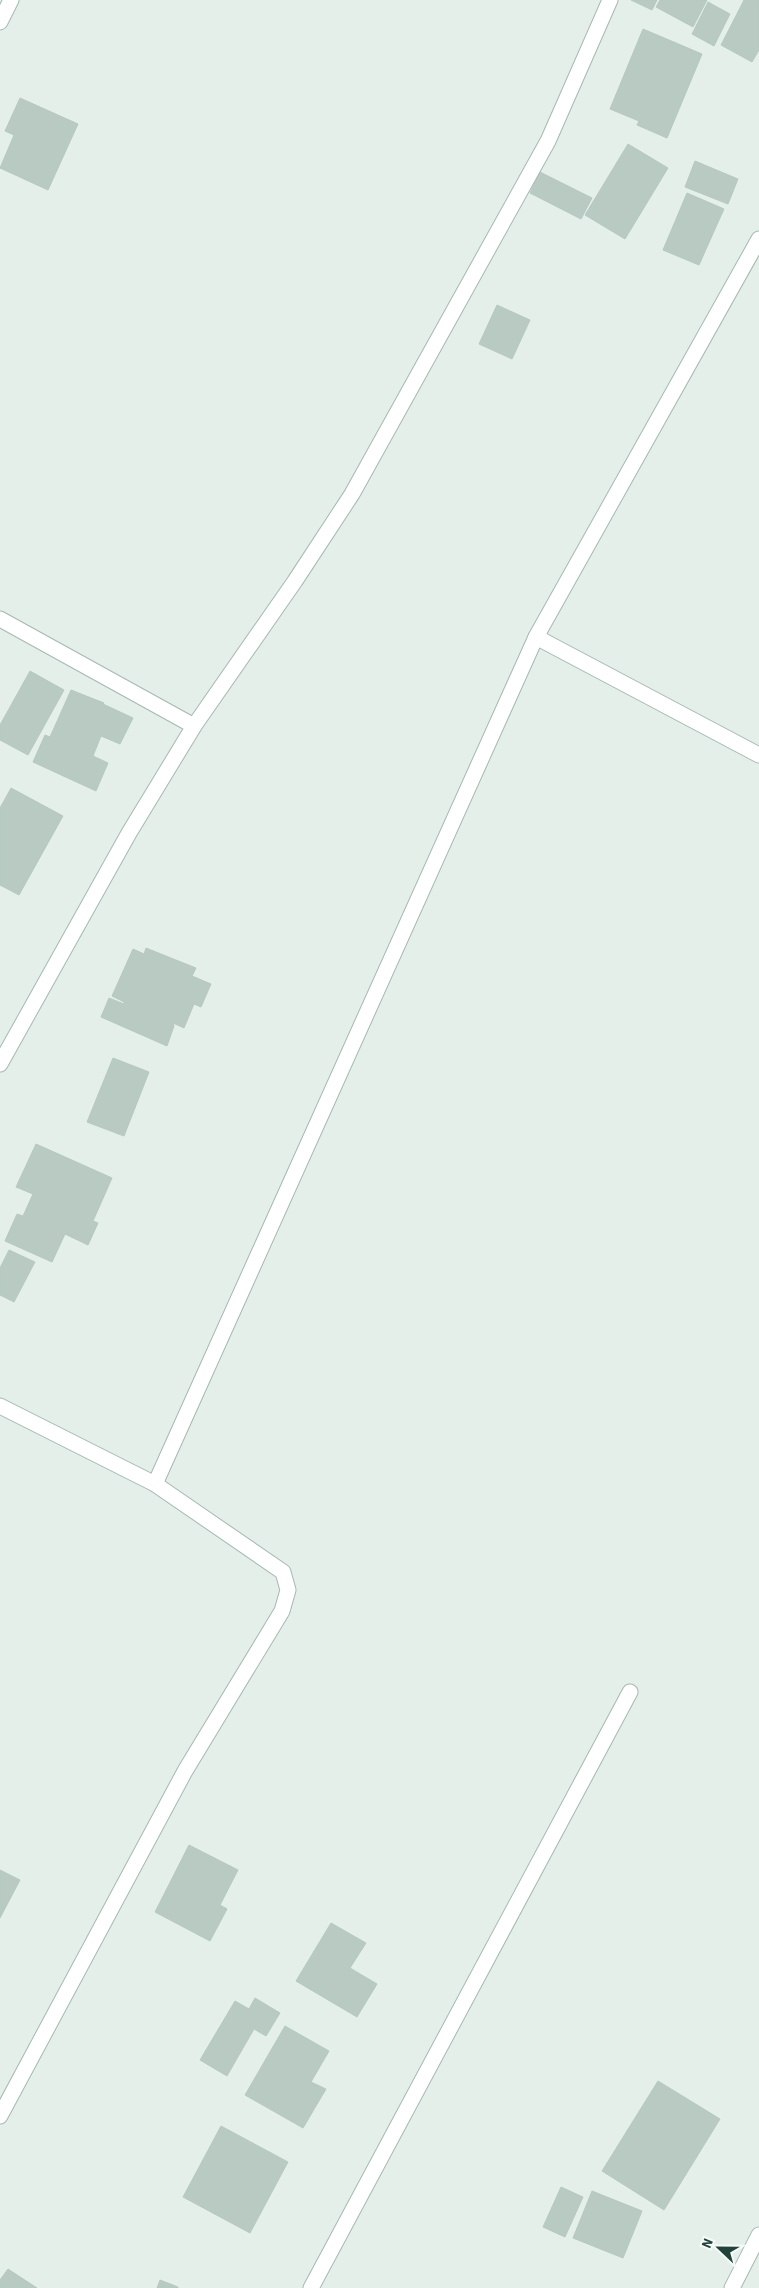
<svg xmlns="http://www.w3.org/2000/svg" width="759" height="2288" font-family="'Source Sans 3',sans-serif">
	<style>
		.building { fill: #b9cac3; stroke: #b5c9c2 }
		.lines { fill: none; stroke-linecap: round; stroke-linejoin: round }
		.minor-casing { stroke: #a6b8b2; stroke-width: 17 }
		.tertiary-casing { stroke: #a6b8b2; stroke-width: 17 }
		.minor { stroke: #fff; stroke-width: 15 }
		.tertiary { stroke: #fff; stroke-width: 15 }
	</style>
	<rect width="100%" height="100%" fill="#e4efea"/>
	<g class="building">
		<path d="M631 0H657L652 10Z"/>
		<path d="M660 0H707L693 27 656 7Z"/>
		<path d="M744 0H759V50L752 62 721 45Z"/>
		<path d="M708 2 730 14 714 46 692 34Z"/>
		<path d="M643 29 702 54 667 138 637 125 639 121 610 109Z"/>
		<path d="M20 98 78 124 48 190 0 168 14 135 5 131Z"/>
		<path d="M628 144 668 168 625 239 585 215Z"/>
		<path d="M695 161 738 179 728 204 685 187Z"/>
		<path d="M540 172 592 198 581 219 530 193Z"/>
		<path d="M687 193 724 209 699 265 663 250Z"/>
		<path d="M497 305 530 320 512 359 479 344Z"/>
		<path d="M30 671 64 690 28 755 0 740V725Z"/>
		<path d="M71 690 104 703 103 704 133 718 120 744 101 736 93 756 108 763 96 791 33 762 45 735 50 737Z"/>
		<path d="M11 788 63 816 19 895 0 885V808Z"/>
		<path d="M146 948 196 968 192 976 211 984 201 1007 194 1004 184 1028 173 1023 174 1026 167 1046 101 1017 109 998 124 1004V1002L112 996 133 949 144 954Z"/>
		<path d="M113 1058 149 1072 124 1136 87 1122Z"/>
		<path d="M36 1144 112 1178 93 1221 98 1223 88 1245 65 1234 52 1262 5 1241 17 1214 23 1216 33 1194 16 1187Z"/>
		<path d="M9 1250 35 1262 14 1302 0 1295V1268Z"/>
		<path d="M189 1845 238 1870 220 1905 227 1909 210 1941 155 1912Z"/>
		<path d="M0 1870 20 1880 0 1918Z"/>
		<path d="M331 1923 366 1943 350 1968 377 1984 357 2017 296 1981Z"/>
		<path d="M255 1998 280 2013 266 2036 254 2029 227 2076 200 2060 235 2001 249 2009Z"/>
		<path d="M285 2026 329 2051 311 2082 326 2089 303 2128 245 2095Z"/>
		<path d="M658 2081 720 2119 664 2210 602 2171Z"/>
		<path d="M221 2126 288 2162 250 2233 183 2197Z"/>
		<path d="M561 2187 583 2197 565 2237 543 2227Z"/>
		<path d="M592 2191 642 2211 623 2258 573 2238Z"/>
		<path d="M8 2269 37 2288H0V2280Z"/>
		<path d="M160 2280 178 2287V2288H157Z"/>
	</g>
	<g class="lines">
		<g class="minor-casing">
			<g id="minor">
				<path d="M0 22 11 0"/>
				<path d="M0 619 194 726"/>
				<path d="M536 637 759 755"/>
				<path d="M0 1064 129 833 194 726 295 581 352 494 548 141 610 0"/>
				<path d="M0 1406 155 1484 283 1572 288 1590 282 1611 185 1771 0 2116"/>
				<path d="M155 1484 536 637 759 239"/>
				<path d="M311 2288 630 1692"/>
			</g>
		</g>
		<g class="tertiary-casing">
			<path id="tertiary" d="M732 2288 759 2235"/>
		</g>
		<use href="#minor" class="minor"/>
		<use href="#tertiary" class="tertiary"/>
	</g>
	<g transform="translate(719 2248) rotate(292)" stroke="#f5faf8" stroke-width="4" paint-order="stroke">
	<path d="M0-4L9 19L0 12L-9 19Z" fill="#21423a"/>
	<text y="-8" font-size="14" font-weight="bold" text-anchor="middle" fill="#21423a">N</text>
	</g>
</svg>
